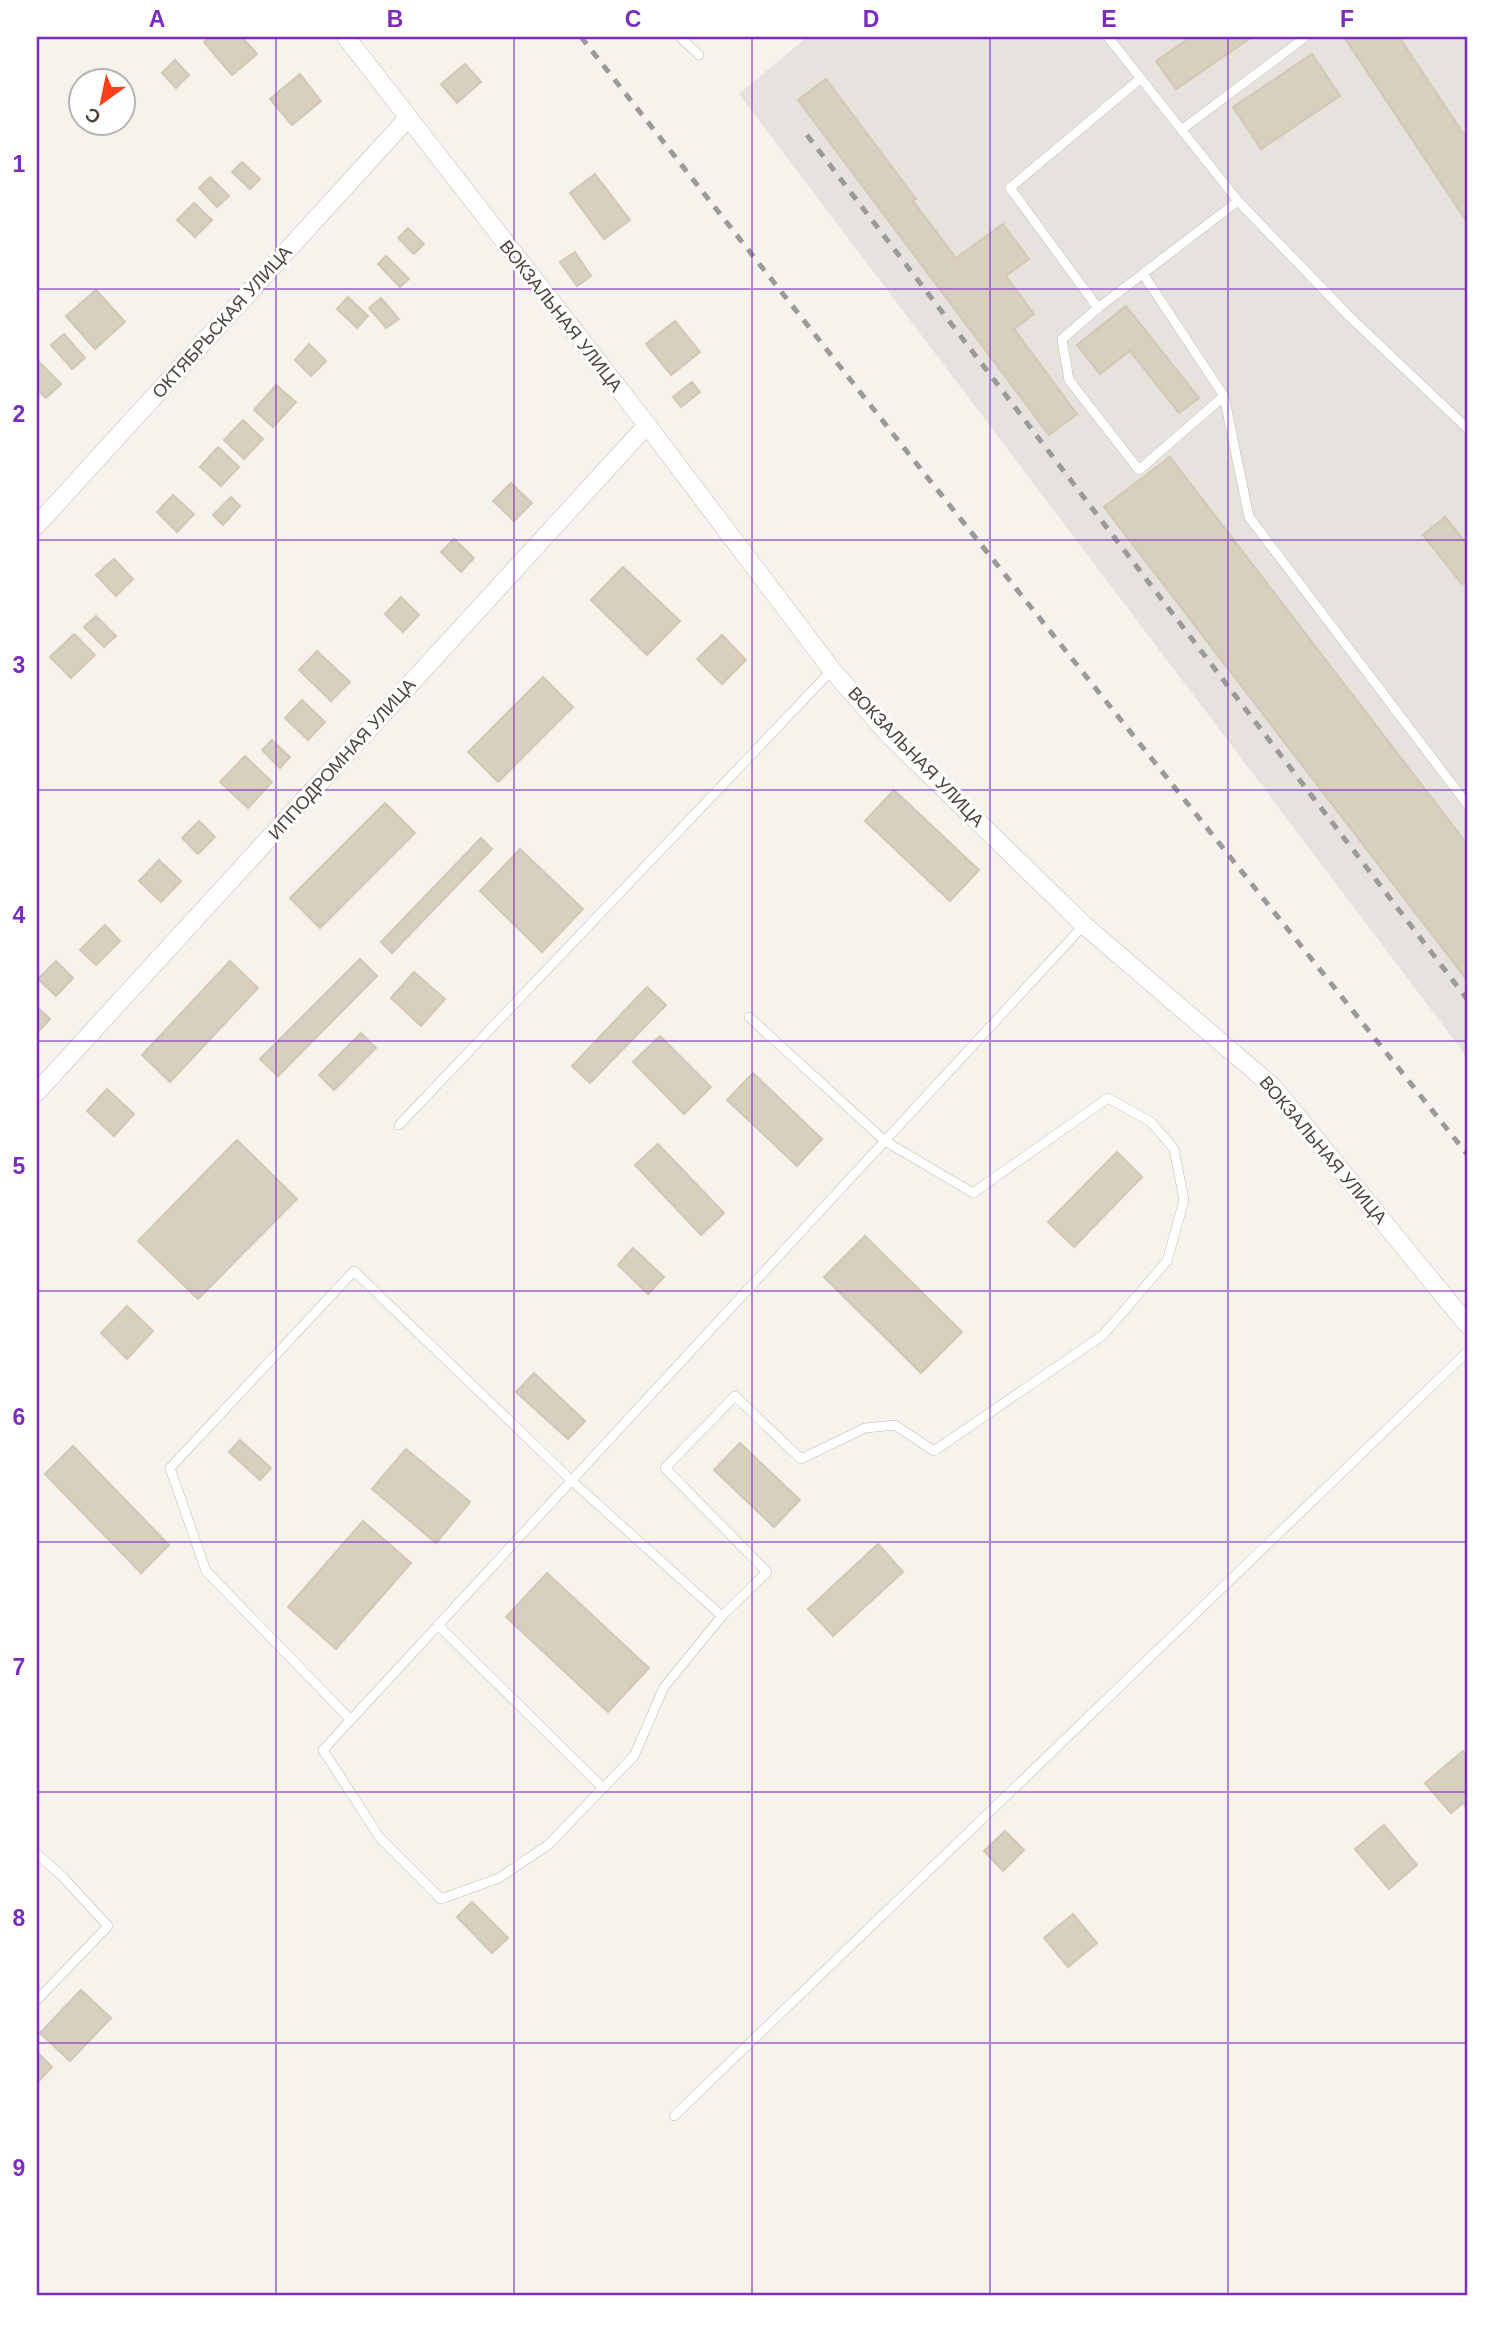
<svg xmlns="http://www.w3.org/2000/svg" width="1504" height="2332" font-family="Arial,sans-serif">
	<style>
		.industrial { fill: #e6e2dd }
		.building { fill: #d8cfc1; stroke: #d3c7b4; stroke-width: 2 }
		.lines { fill: none; stroke-linecap: round; stroke-linejoin: round }
		.lane-casing { stroke: #c2bbae; stroke-width: 10 }
		.street-casing { stroke: #c2bbae; stroke-width: 19 }
		.lane { stroke: #fff; stroke-width: 9 }
		.street { stroke: #fff; stroke-width: 18 }
		.rail { stroke: #9a9a9a; stroke-width: 5; stroke-dasharray: 9 9; stroke-linecap: butt }
		.grid { fill: none; stroke: #7b2cbf; stroke-width: 2; stroke-opacity: 0.55 }
		.labels { text-anchor: middle; stroke-width: 6; stroke-linejoin: round; paint-order: stroke }
		.street-label { font-size: 18px; fill: #4b4439; stroke: #fff }
		.neatline { fill: none; stroke: #7b2cbf; stroke-width: 2.5 }
		.grid-label { font-size: 23px; text-anchor: middle; font-weight: bold; fill: #7b2cbf }
	</style>
	<rect width="100%" height="100%" fill="#f6f3ec"/>
	<path class="industrial" d="M807 37H1467V1057L739 94Z"/>
	<g class="building">
		<path d="M210 37H242L257 54 232 75 204 42Z"/>
		<path d="M1191 37H1252L1176 89 1156 61Z"/>
		<path d="M1344 37H1399L1467 139V222Z"/>
		<path d="M1312 54 1340 96 1261 149 1233 107Z"/>
		<path d="M175 60 189 75 176 88 162 73Z"/>
		<path d="M465 64 481 82 457 103 441 84Z"/>
		<path d="M300 74 321 101 292 125 270 99Z"/>
		<path d="M826 79 916 199 913 201 956 258 1003 224 1029 259 1006 276 1034 314 1014 329 1077 414 1049 435 798 100Z"/>
		<path d="M242 162 260 179 250 189 232 172Z"/>
		<path d="M595 174 630 220 604 239 570 193Z"/>
		<path d="M210 177 229 196 217 207 199 188Z"/>
		<path d="M194 203 212 220 195 237 177 220Z"/>
		<path d="M408 228 424 244 414 254 398 238Z"/>
		<path d="M575 252 591 276 577 286 560 262Z"/>
		<path d="M386 256 409 279 400 287 378 264Z"/>
		<path d="M96 290 125 322 95 349 66 316Z"/>
		<path d="M348 297 368 316 357 328 337 309Z"/>
		<path d="M381 298 399 319 386 328 369 308Z"/>
		<path d="M1126 306 1199 398 1179 413 1130 351 1100 374 1077 345Z"/>
		<path d="M675 321 700 352 671 375 646 344Z"/>
		<path d="M64 334 85 358 72 369 51 345Z"/>
		<path d="M309 344 326 361 311 376 295 360Z"/>
		<path d="M37 360 61 384 46 398 37 389Z"/>
		<path d="M692 382 700 392 681 407 673 397Z"/>
		<path d="M276 385 296 402 273 427 254 410Z"/>
		<path d="M243 420 263 439 244 459 224 440Z"/>
		<path d="M218 447 239 467 221 486 200 467Z"/>
		<path d="M1170 457 1467 844V980L1104 507Z"/>
		<path d="M511 483 532 503 514 521 493 501Z"/>
		<path d="M173 495 194 514 177 532 157 512Z"/>
		<path d="M231 497 240 506 223 525 213 515Z"/>
		<path d="M1445 517 1467 544V580L1462 584 1423 535Z"/>
		<path d="M454 539 474 558 461 572 441 552Z"/>
		<path d="M114 559 133 579 116 596 96 575Z"/>
		<path d="M623 567 680 621 647 655 591 600Z"/>
		<path d="M401 597 419 615 403 632 385 614Z"/>
		<path d="M96 616 116 636 104 647 84 627Z"/>
		<path d="M74 634 95 655 71 678 50 657Z"/>
		<path d="M722 635 746 660 722 684 697 659Z"/>
		<path d="M317 651 350 682 331 701 299 670Z"/>
		<path d="M543 677 573 707 498 782 468 752Z"/>
		<path d="M302 700 325 722 308 740 285 718Z"/>
		<path d="M272 740 290 757 280 768 262 750Z"/>
		<path d="M245 756 272 782 248 808 220 782Z"/>
		<path d="M894 790 979 870 950 901 865 821Z"/>
		<path d="M385 803 415 833 320 928 290 898Z"/>
		<path d="M199 821 215 837 198 854 182 838Z"/>
		<path d="M481 838 492 849 392 953 381 942Z"/>
		<path d="M520 849 583 909 542 952 480 891Z"/>
		<path d="M159 860 181 881 161 902 139 881Z"/>
		<path d="M105 925 120 941 96 965 80 950Z"/>
		<path d="M360 959 377 976 278 1076 260 1059Z"/>
		<path d="M56 961 73 978 56 996 38 979Z"/>
		<path d="M230 961 258 988 170 1082 142 1055Z"/>
		<path d="M414 972 445 999 421 1026 391 998Z"/>
		<path d="M647 987 666 1005 590 1083 572 1066Z"/>
		<path d="M37 1007 50 1019 37 1033Z"/>
		<path d="M361 1033 376 1048 334 1090 319 1075Z"/>
		<path d="M660 1036 711 1087 684 1114 633 1062Z"/>
		<path d="M753 1073 822 1139 797 1166 727 1100Z"/>
		<path d="M107 1089 134 1114 114 1136 87 1111Z"/>
		<path d="M237 1140 297 1199 198 1299 138 1241Z"/>
		<path d="M658 1144 724 1213 701 1235 635 1165Z"/>
		<path d="M1117 1152 1142 1177 1074 1247 1048 1222Z"/>
		<path d="M865 1236 962 1332 921 1373 824 1277Z"/>
		<path d="M633 1248 664 1277 648 1294 618 1265Z"/>
		<path d="M127 1306 153 1331 127 1359 101 1333Z"/>
		<path d="M534 1373 585 1421 568 1439 516 1392Z"/>
		<path d="M240 1440 271 1468 260 1480 229 1452Z"/>
		<path d="M740 1443 800 1500 774 1527 714 1470Z"/>
		<path d="M73 1446 169 1545 141 1573 45 1474Z"/>
		<path d="M406 1449 470 1502 436 1543 372 1489Z"/>
		<path d="M363 1521 411 1563 336 1649 288 1607Z"/>
		<path d="M878 1544 903 1572 833 1636 808 1609Z"/>
		<path d="M547 1573 649 1668 608 1712 506 1617Z"/>
		<path d="M1463 1751 1467 1757V1808L1463 1803 1451 1813 1425 1783Z"/>
		<path d="M1384 1825 1417 1865 1389 1889 1355 1849Z"/>
		<path d="M1005 1831 1024 1850 1003 1871 984 1851Z"/>
		<path d="M472 1902 508 1938 492 1953 457 1917Z"/>
		<path d="M1073 1914 1097 1943 1068 1967 1044 1938Z"/>
		<path d="M81 1990 111 2018 70 2061 40 2033Z"/>
		<path d="M37 2052 52 2067 37 2083Z"/>
	</g>
	<g class="lines">
		<g class="lane-casing">
			<g id="lane">
				<path d="M680 37 699 55"/>
				<path d="M1108 37 1238 201 1350 317 1467 428"/>
				<path d="M1181 130 1303 39 1301 37"/>
				<path d="M1143 274 1224 396 1249 517 1467 804"/>
				<path d="M1098 308 1010 188 1140 79"/>
				<path d="M1224 396 1139 470 1069 380 1062 339 1098 308 1238 201"/>
				<path d="M399 1125 832 670"/>
				<path d="M722 1616 664 1687 634 1756 548 1845 499 1878 441 1899 380 1838 323 1750 1084 925"/>
				<path d="M438 1625 602 1787"/>
				<path d="M351 1720 206 1571 170 1468 354 1271 572 1481 722 1616 767 1572 665 1468 735 1396 801 1459 865 1428 895 1425 934 1451 1103 1335 1167 1261 1184 1200 1174 1149 1151 1122 1108 1098 973 1193 885 1141 749 1017"/>
				<path d="M37 1854 62 1876 108 1926 37 2000"/>
				<path d="M674 2116 1467 1352"/>
			</g>
		</g>
		<g class="street-casing">
			<g id="street">
				<path d="M346 37 647 425 832 670 891 737 1084 925 1272 1086 1467 1324"/>
				<path d="M37 525 407 119"/>
				<path d="M37 1092 647 425"/>
			</g>
		</g>
		<use href="#lane" class="lane"/>
		<use href="#street" class="street"/>
		<g class="rail">
			<path d="M581 37 908 453 1467 1154"/>
			<path d="M807 135 1467 999"/>
		</g>
	</g>
	<path class="grid" d="M276 37V2295M514 37V2295M752 37V2295M990 37V2295M1228 37V2295M37 289H1467M37 540H1467M37 790H1467M37 1041H1467M37 1291H1467M37 1542H1467M37 1792H1467M37 2043H1467"/>
	<g class="labels">
		<g class="street-label">
			<text transform="translate(561 316) rotate(52)" y="6">ВОКЗАЛЬНАЯ УЛИЦА</text>
			<text transform="translate(222 322) rotate(-48)" y="6">ОКТЯБРЬСКАЯ УЛИЦА</text>
			<text transform="translate(916 757) rotate(46)" y="6">ВОКЗАЛЬНАЯ УЛИЦА</text>
			<text transform="translate(342 759) rotate(-48)" y="6">ИППОДРОМНАЯ УЛИЦА</text>
			<text transform="translate(1323 1150) rotate(50)" y="6">ВОКЗАЛЬНАЯ УЛИЦА</text>
		</g>
	</g>
	<rect width="1504" height="2332" fill="none" stroke="#ffffff" stroke-width="77"/>
	<g transform="translate(102 102) rotate(213)"><circle r="33" fill="#ffffff" stroke="#b7b4b0" stroke-width="2"/>
	<path d="M0-5L12 26L0 18L-12 26Z" fill="#fc3f1d"/>
	<text y="-10" font-size="19" font-weight="bold" text-anchor="middle" fill="#4b4439">С</text>
	</g>
	<rect x="38" y="38" width="1428" height="2256" class="neatline"/>
	<g class="grid-label">
		<text x="157" y="27">A</text>
		<text x="395" y="27">B</text>
		<text x="633" y="27">C</text>
		<text x="871" y="27">D</text>
		<text x="1109" y="27">E</text>
		<text x="1347" y="27">F</text>
		<text x="19" y="172">1</text>
		<text x="19" y="422">2</text>
		<text x="19" y="673">3</text>
		<text x="19" y="923">4</text>
		<text x="19" y="1174">5</text>
		<text x="19" y="1425">6</text>
		<text x="19" y="1675">7</text>
		<text x="19" y="1926">8</text>
		<text x="19" y="2176">9</text>
	</g>
</svg>
